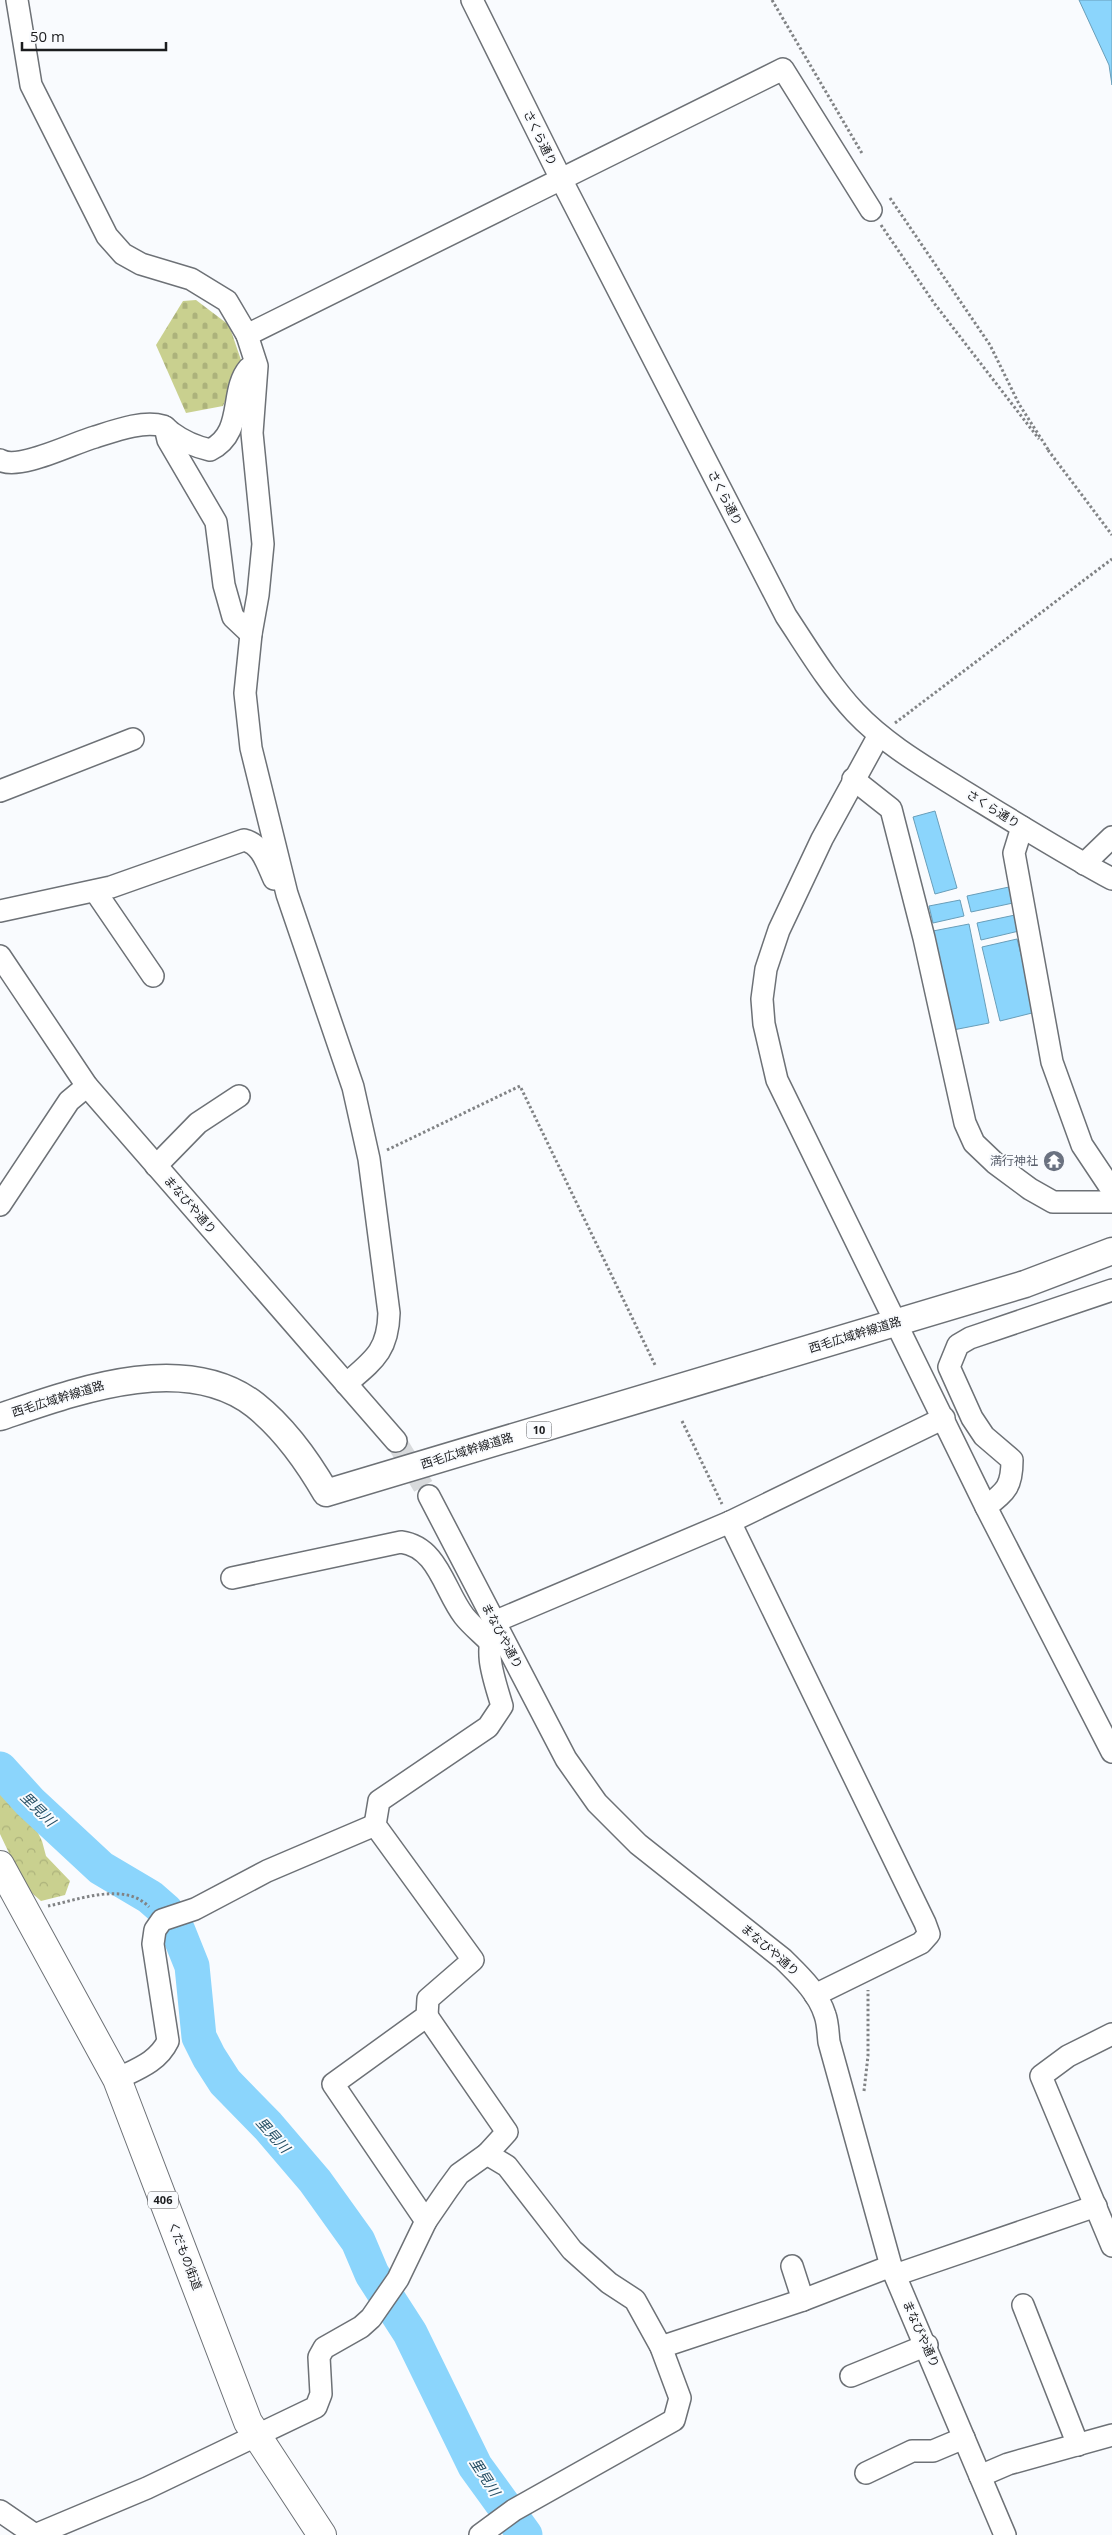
<svg xmlns="http://www.w3.org/2000/svg" width="1112" height="2535" font-family="'Open Sans','Noto Sans JP',sans-serif">
	<style>
		.forest { fill: url(#forest-crowns) }
		.cemetery { fill: url(#cemetery-stones) }
		.water { fill: #8bd5fc; stroke: #699eb9 }
		.lines { fill: none; stroke-linecap: round; stroke-linejoin: round }
		.river { stroke: #8bd5fc; stroke-width: 35 }
		.minor-tunnel { stroke: #d8dadc; stroke-width: 21; stroke-dasharray: 21 11; stroke-linecap: butt }
		.minor-casing { stroke: #6d7176; stroke-width: 24 }
		.major-casing { stroke: #6d7176; stroke-width: 29 }
		.highway-casing { stroke: #6d7176; stroke-width: 30 }
		.path { stroke: #818385; stroke-width: 3; stroke-dasharray: 2.5 2.5; stroke-linecap: butt }
		.minor { stroke: #fff; stroke-width: 21 }
		.major { stroke: #fff; stroke-width: 26 }
		.highway { stroke: #fff; stroke-width: 28 }
		.labels { text-anchor: middle; stroke-width: 4; stroke-linejoin: round; paint-order: stroke }
		.shield { fill: #f9fbfe; stroke: #5e5f61; stroke-width: 1 }
		.shield-label { font-size: 11px; font-weight: bold; fill: #1b1c1e }
		.street-label { font-size: 12px; fill: #1b1c1e; stroke: #f9fbfe }
		.worship-label { font-size: 12px; fill: #5b616d; stroke: #f9fbfe; text-anchor: end }
		.water-label { font-size: 14px; font-style: italic; fill: #264f64; stroke: #f9fbfe }
	</style>
	<defs>
		<pattern id="forest-crowns" width="20" height="18" patternUnits="userSpaceOnUse" patternTransform="scale(1.25)"><rect width="20" height="18" fill="#c9d08f"/><path d="M2 6a3 3 0 1 1 6 0M12 15a3 3 0 1 1 6 0" fill="none" stroke="#acb27b"/></pattern>
		<pattern id="cemetery-stones" width="16" height="16" patternUnits="userSpaceOnUse" patternTransform="scale(1.25)"><rect width="16" height="16" fill="#c9d08f"/><path d="M2 7V4a2 2 0 0 1 4 0v3zM10 15v-3a2 2 0 0 1 4 0v3z" fill="#acb27b"/></pattern>
	</defs>
	<rect width="100%" height="100%" fill="#f9fbfe"/>
	<path class="forest" d="M0 1776 20 1797 42 1841 46 1856 70 1881 65 1895 41 1901 25 1887 0 1834Z"/>
	<path class="cemetery" d="M196 300 229 325 242 363 223 406 186 413 156 345 183 301Z"/>
	<g class="water">
		<path d="M1079 0H1112V85L1109 65Z"/>
		<path d="M935 811 957 888 935 894 913 817Z"/>
		<path d="M1009 887 1013 903 971 912 967 896Z"/>
		<path d="M960 900 964 916 933 923 929 906Z"/>
		<path d="M1015 915 1019 931 981 940 977 923Z"/>
		<path d="M969 924 989 1023 953 1030 933 931Z"/>
		<path d="M1017 939 1036 1012 1000 1021 982 947Z"/>
	</g>
	<g class="lines">
		<path class="river" d="M0 1769 30 1802 101 1868 150 1897 166 1911 178 1931 192 1966 199 2037 209 2057 225 2082 268 2126 315 2181 358 2241 372 2274 410 2333 475 2466 525 2535"/>
		<path class="minor-tunnel" d="M396 1441 429 1496"/>
		<g class="minor-casing">
			<g id="minor">
				<path d="M17 0 31 85 107 236 123 254 141 264 191 279 227 301 247 335 257 366 252 433 263 544 258 595 251 634 245 693 251 748 287 894 353 1087 369 1159 389 1313C388 1351 374 1360 346 1384"/>
				<path d="M472 0 561 179 786 616C808 649 828 683 855 712 886 745 927 768 965 792 1014 822 1062 852 1112 879"/>
				<path d="M247 335 783 69 871 210"/>
				<path d="M165 427 168 440 216 522 224 585 233 617 251 634"/>
				<path d="M0 460C19 471 73 443 95 437 114 431 143 420 163 426 167 428 169 431 172 433 184 442 197 447 210 450 245 433 229 391 249 368L254 367"/>
				<path d="M879 735 822 839 779 930 766 969 762 999 764 1024 777 1080 986 1507 1112 1752"/>
				<path d="M853 779 891 809 924 938 965 1123 974 1143 995 1163 1030 1189 1053 1202H1112"/>
				<path d="M0 791 133 739"/>
				<path d="M1022 827 1014 853 1052 1062 1082 1145 1112 1190"/>
				<path d="M1084 864 1112 837"/>
				<path d="M95 891 153 976"/>
				<path d="M0 911 111 887 244 840C262 844 267 864 274 879"/>
				<path d="M0 956 87 1086 396 1441"/>
				<path d="M156 1166 198 1123 239 1096"/>
				<path d="M0 1205 69 1101 87 1086"/>
				<path d="M429 1496 566 1759 597 1803 638 1844 783 1959C799 1975 818 1992 825 2015 828 2023 828 2034 829 2042L891 2266 1005 2535"/>
				<path d="M986 1507C1006 1491 1012 1487 1012 1460L984 1436 972 1418 949 1367 958 1345 970 1338 1112 1290"/>
				<path d="M730 1522 925 1923 929 1934 921 1943 815 1995"/>
				<path d="M232 1578 401 1542C438 1547 444 1590 464 1616 471 1625 481 1633 489 1641"/>
				<path d="M1112 2034 1068 2056 1041 2076 1112 2246"/>
				<path d="M117 2079C137 2069 158 2062 168 2041L153 1944 155 1930 162 1920 195 1909 267 1871 375 1825"/>
				<path d="M426 2221 333 2084 427 2016 428 1999 473 1960 375 1825 379 1801 488 1727 502 1706C492 1672 485 1657 494 1622L730 1522 944 1418"/>
				<path d="M792 2266 803 2300"/>
				<path d="M895 2275 1096 2206"/>
				<path d="M1023 2305 1078 2445"/>
				<path d="M661 2347 803 2300 891 2266"/>
				<path d="M851 2376 927 2345"/>
				<path d="M866 2473 912 2451H933L964 2438"/>
				<path d="M980 2476 1008 2464 1112 2435"/>
				<path d="M0 2511 35 2535 147 2488 316 2407 321 2394 319 2357 324 2348 361 2327 371 2318 398 2279 426 2221 448 2189 459 2174 487 2154 507 2132 427 2016"/>
				<path d="M480 2535 514 2510 674 2420 680 2398 661 2347 635 2300 609 2283 572 2250 507 2166 487 2154"/>
			</g>
		</g>
		<g class="major-casing">
			<path id="major" d="M0 1417C74 1392 184 1350 255 1405 285 1429 307 1460 326 1493L1025 1284 1112 1251"/>
		</g>
		<g class="highway-casing">
			<path id="highway" d="M0 1865 117 2079 248 2422 322 2535"/>
		</g>
		<g class="path">
			<path d="M772 0 863 155"/>
			<path d="M890 198 990 345 1019 404 1049 451"/>
			<path d="M881 225 934 303 1039 439"/>
			<path d="M1048 450 1112 535"/>
			<path d="M895 723 1112 559"/>
			<path d="M387 1150 520 1086 655 1365"/>
			<path d="M682 1421 722 1504"/>
			<path d="M48 1906C78 1900 125 1881 149 1907"/>
			<path d="M864 2091 868 2056V1990"/>
		</g>
		<use href="#minor" class="minor"/>
		<use href="#major" class="major"/>
		<use href="#highway" class="highway"/>
	</g>
	<defs>
		<g id="temple-disc" transform="scale(1.125)"><circle r="9.5" fill="#6b7280" stroke="#f9fbfe"/><path d="M0-6L5-2H3V0L6.5 2.5H4V6H1.5V3h-3V6H-4V2.5H-6.5L-3 0V-2H-5Z" fill="#fff"/></g>
	</defs>
	<g fill-rule="evenodd">
		<use href="#temple-disc" x="1054" y="1161"/>
	</g>
	<g class="labels">
		<g class="shield">
			<rect x="526.5" y="1421.5" width="25" height="17" rx="4"/>
			<rect x="148" y="2191.5" width="30" height="17" rx="4"/>
		</g>
		<g class="shield-label">
			<text x="539" y="1434">10</text>
			<text x="163" y="2204">406</text>
		</g>
		<g class="street-label">
			<text transform="translate(540 138) rotate(64)" y="4">さくら通り</text>
			<text transform="translate(725 498) rotate(63)" y="4">さくら通り</text>
			<text transform="translate(993 809) rotate(32)" y="4">さくら通り</text>
			<text transform="translate(190 1205) rotate(49)" y="4">まなびや通り</text>
			<text transform="translate(855 1335) rotate(-17)" y="4">西毛広域幹線道路</text>
			<text transform="translate(58 1399) rotate(-17)" y="4">西毛広域幹線道路</text>
			<text transform="translate(467 1451) rotate(-17)" y="4">西毛広域幹線道路</text>
			<text transform="translate(502 1636) rotate(62)" y="4">まなびや通り</text>
			<text transform="translate(770 1950) rotate(41)" y="4">まなびや通り</text>
			<text transform="translate(185 2256) rotate(69)" y="4">くだもの街道</text>
			<text transform="translate(921 2334) rotate(66)" y="4">まなびや通り</text>
		</g>
		<g class="worship-label">
			<text x="1038" y="1165">満行神社</text>
		</g>
		<g class="water-label">
			<text transform="translate(38 1809) rotate(44)" y="5">里見川</text>
			<text transform="translate(273 2135) rotate(48)" y="5">里見川</text>
			<text transform="translate(485 2477) rotate(57)" y="5">里見川</text>
		</g>
	</g>
	<path d="M22 42v8h144v-8" fill="none" stroke="#1b1c1e" stroke-width="2.5"/>
	<text x="30" y="42" font-size="15" fill="#1b1c1e" stroke="#f9fbfe" stroke-width="4" paint-order="stroke">50 m</text>
</svg>
